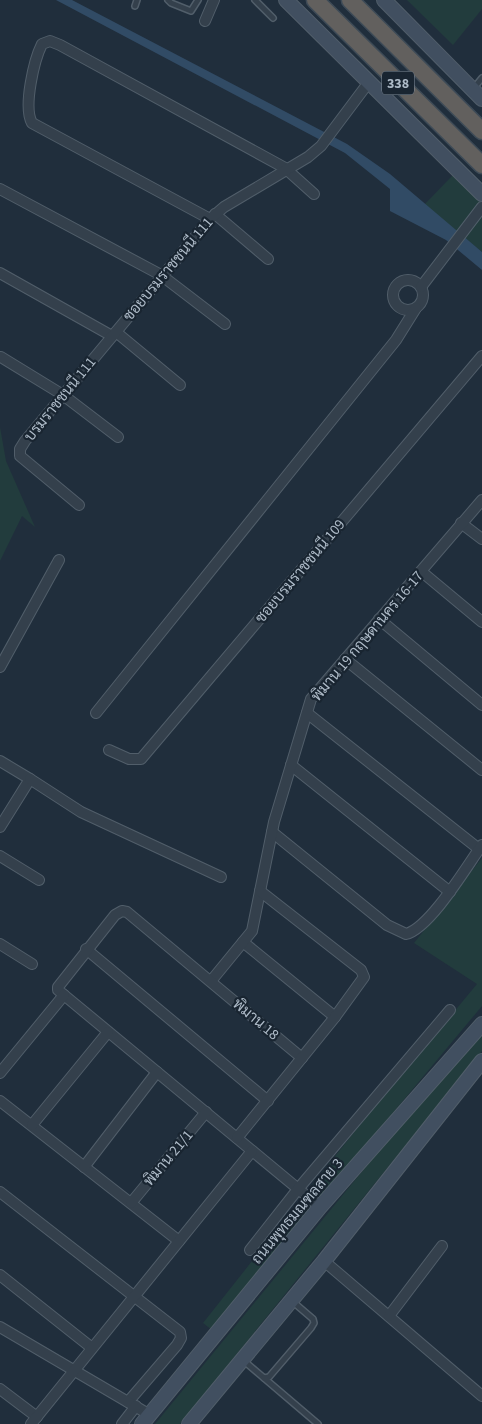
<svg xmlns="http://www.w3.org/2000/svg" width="482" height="1424" font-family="'Source Sans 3',Sarabun,sans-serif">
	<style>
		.green { fill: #223c3d }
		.water { fill: #314b65 }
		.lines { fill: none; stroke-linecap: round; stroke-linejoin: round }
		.service-casing { stroke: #515e6a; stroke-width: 8 }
		.minor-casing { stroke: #515e6a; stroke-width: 12 }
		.secondary-casing { stroke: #515e6a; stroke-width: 16 }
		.trunk-casing { stroke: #3e4b57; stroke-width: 19 }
		.service { stroke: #34404c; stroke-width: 5 }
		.minor { stroke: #34404c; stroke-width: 10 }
		.secondary { stroke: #414f60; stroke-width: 14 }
		.trunk { stroke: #62605e; stroke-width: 16 }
		.labels { text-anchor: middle; stroke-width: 4.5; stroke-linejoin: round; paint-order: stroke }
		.shield { fill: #192531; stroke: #818e9b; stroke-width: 1 }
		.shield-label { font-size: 14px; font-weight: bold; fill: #aebbc8 }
		.street-label { font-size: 15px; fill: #aebbc8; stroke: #192531 }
	</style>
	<rect width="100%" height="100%" fill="#202e3c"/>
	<g class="green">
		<path d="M407 0H482V9L453 45Z"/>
		<path d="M453 175 482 204V252L424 205Z"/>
		<path d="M0 427 6 461 35 527 22 516 0 561Z"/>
		<path d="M482 858V1006L212 1330 203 1323 355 1131 477 984 414 943Z"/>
		<path d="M482 1031V1051L180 1424H155L419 1102Z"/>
	</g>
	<path class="water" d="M56 0H72L347 144 390 174 482 252V270L446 240 390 211V189L345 153Z"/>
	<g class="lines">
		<g class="service-casing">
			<g id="service">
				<path d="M168 0 171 3 191 11 198 0"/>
				<path d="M255 0 273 18"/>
				<path d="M135 6 137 0"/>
				<path d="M473 89 482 78"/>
				<path d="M244 1361 264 1378 269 1377 311 1328 314 1323 313 1319 292 1301"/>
				<path d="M264 1378 318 1424"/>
			</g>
		</g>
		<g class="minor-casing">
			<g id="minor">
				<path d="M205 21 214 0"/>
				<path d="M0 189 161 275 225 324"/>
				<path d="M215 214 268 259"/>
				<path d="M210 219 32 123C23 107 34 60 42 44L50 41 60 45 285 168 314 194"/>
				<path d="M0 273 112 336"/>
				<circle cx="408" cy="295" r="15"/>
				<path d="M421 287 482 207"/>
				<path d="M116 332 180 385"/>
				<path d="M1 357 63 395 118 437"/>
				<path d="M79 505 20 456V449L25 441 210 219 224 207 308 157 321 146 369 82"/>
				<path d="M461 523 482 539"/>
				<path d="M422 572 482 622"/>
				<path d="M379 619 482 705"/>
				<path d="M345 659 482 770"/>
				<path d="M0 667 59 560"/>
				<path d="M96 713 396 340 416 308"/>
				<path d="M307 713 479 849"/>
				<path d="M109 750 129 759H141L482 356"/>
				<path d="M0 761 30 779 0 827"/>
				<path d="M291 765 450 892"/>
				<path d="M30 779 81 812 221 877"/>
				<path d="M272 832 387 925 406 934C430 928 467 866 482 845"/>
				<path d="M0 856 39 880"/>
				<path d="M243 942 335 1017"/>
				<path d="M0 944 32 964"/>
				<path d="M86 949 268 1101"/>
				<path d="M211 981 252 931 274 822 311 699 482 500"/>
				<path d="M302 1058 127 912 122 911 115 915 58 987V990L64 995 320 1207"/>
				<path d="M0 1073 64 995"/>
				<path d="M0 1101 179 1241"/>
				<path d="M32 1125 108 1032"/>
				<path d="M237 1138 335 1017 364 977 361 970 260 891"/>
				<path d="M84 1167 157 1072"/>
				<path d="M0 1192 180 1332 181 1338 177 1345 128 1402"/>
				<path d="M131 1203 206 1112"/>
				<path d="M250 1250 298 1189 450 1010"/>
				<path d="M324 1261 482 1396"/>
				<path d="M0 1275 92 1348"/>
				<path d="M389 1316 442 1246"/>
				<path d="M0 1327 150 1415"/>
				<path d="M0 1389 37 1417"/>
				<path d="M31 1424 252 1151"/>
				<path d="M122 1424 136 1406"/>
			</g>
		</g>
		<g class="secondary-casing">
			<g id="secondary">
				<path d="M286 0 482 194"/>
				<path d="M384 0 482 99"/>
				<path d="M142 1424 320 1207 482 1024"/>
				<path d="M189 1424 324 1261 482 1061"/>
			</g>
		</g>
		<g class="trunk-casing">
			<g id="trunk">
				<path d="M315 0 482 165"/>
				<path d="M350 0 482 131"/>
			</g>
		</g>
		<use href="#service" class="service"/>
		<use href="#minor" class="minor"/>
		<use href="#secondary" class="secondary"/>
		<use href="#trunk" class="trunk"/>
	</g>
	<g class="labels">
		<rect class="shield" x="382" y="71.5" width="32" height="23" rx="4"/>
		<g class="shield-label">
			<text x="398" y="88">338</text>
		</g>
		<g class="street-label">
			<text transform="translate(168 269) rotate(-50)" y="5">ซอยบรมราชชนนี 111</text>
			<text transform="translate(60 399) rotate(-51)" y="5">บรมราชชนนี 111</text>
			<text transform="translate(300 571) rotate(-50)" y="5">ซอยบรมราชชนนี 109</text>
			<text transform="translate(367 636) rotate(-50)" y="5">พิมาน 19 กฤษดานคร 16-17</text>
			<text transform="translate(256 1019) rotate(40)" y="5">พิมาน 18</text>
			<text transform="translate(168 1158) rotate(-50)" y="5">พิมาน 21/1</text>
			<text transform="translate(297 1211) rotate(-50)" y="5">ถนนพุทธมณฑลสาย 3</text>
		</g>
	</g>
</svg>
